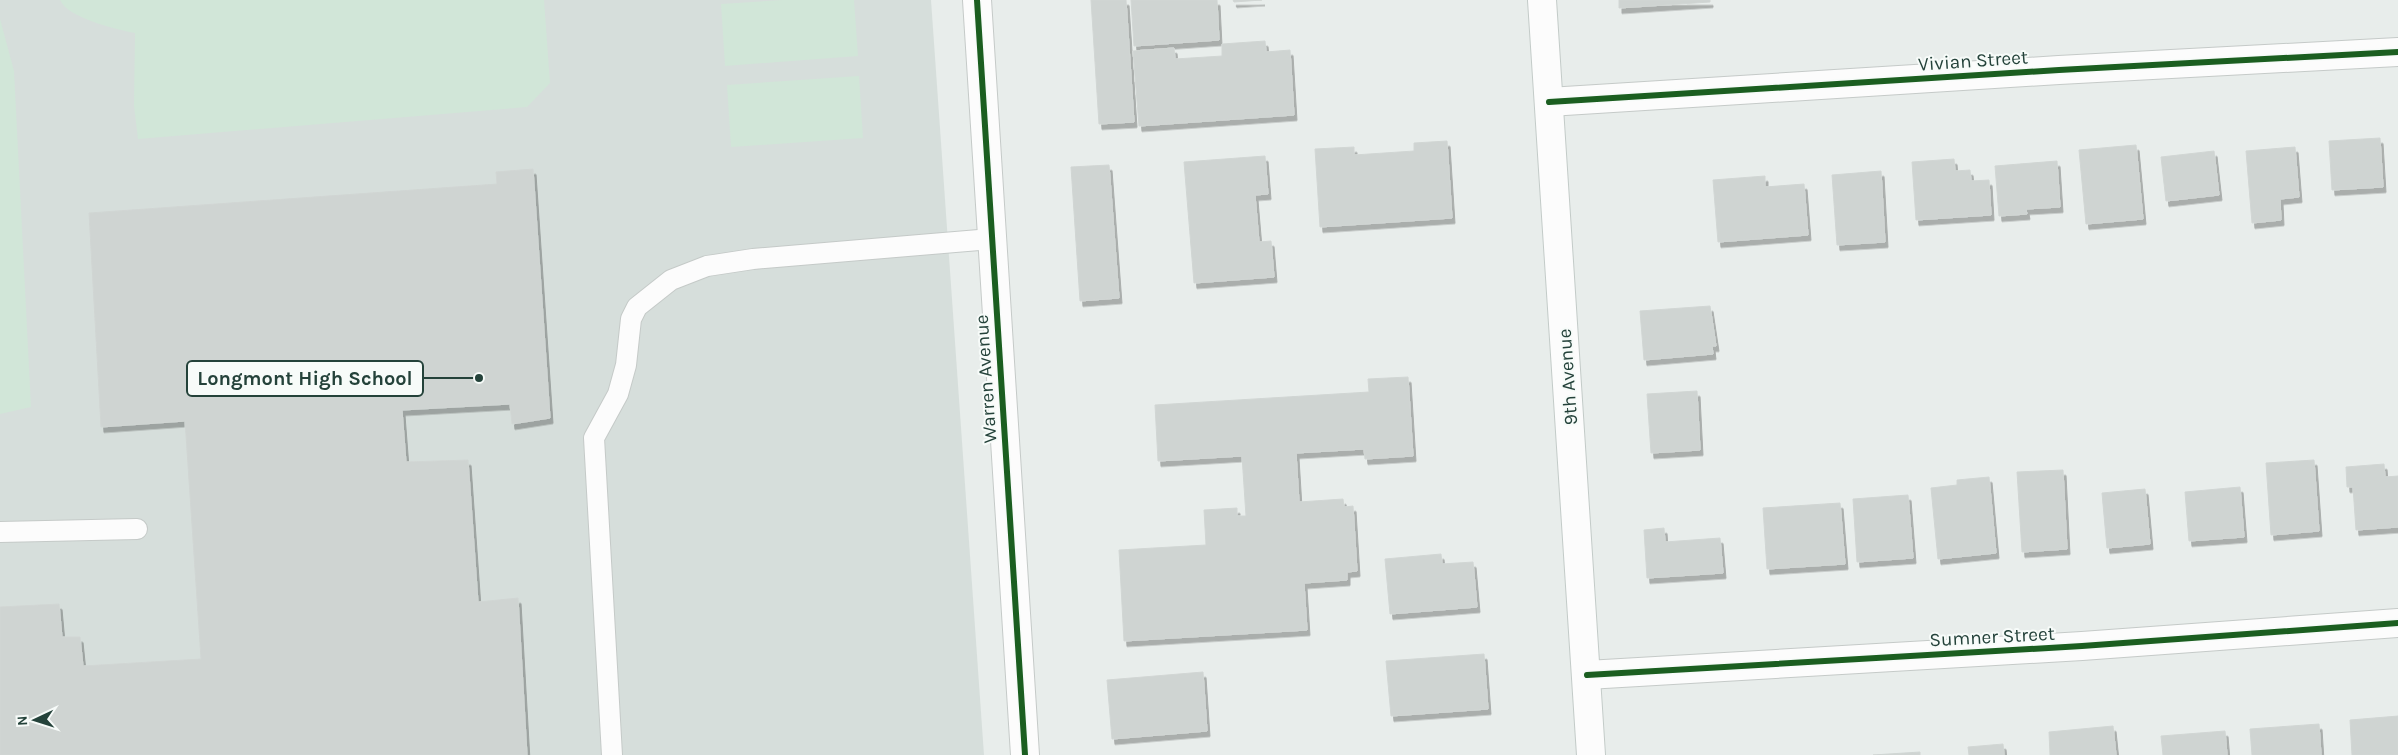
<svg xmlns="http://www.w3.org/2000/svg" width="2398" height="755" font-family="Karla,sans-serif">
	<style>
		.built { fill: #d6dedb }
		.green { fill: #d1e6d8 }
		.building { fill: #cfd4d2; stroke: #d1d6d4; filter: url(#shadow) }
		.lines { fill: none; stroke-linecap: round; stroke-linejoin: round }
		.lane-casing { stroke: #c5cac8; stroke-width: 22 }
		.street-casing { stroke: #c5cac8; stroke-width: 30 }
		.secondary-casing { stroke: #c3cbc8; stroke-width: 30 }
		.lane { stroke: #fcfcfc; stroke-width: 20 }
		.street { stroke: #fcfcfc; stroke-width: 28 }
		.secondary { stroke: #fcfcfc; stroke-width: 28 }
		.cycleway-casing { stroke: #f7fbf9; stroke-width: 9 }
		.cycleway { stroke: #1b5e20; stroke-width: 6 }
		.labels { text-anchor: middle; stroke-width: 4; stroke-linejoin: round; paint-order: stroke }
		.street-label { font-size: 19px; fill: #24423a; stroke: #f7fbf9 }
		.leader { fill: none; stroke: #24423a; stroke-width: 2 }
		.callout-dot { fill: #24423a; stroke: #f7fbf9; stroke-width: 2 }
		.callout { fill: #f7fbf9; stroke: #24423a; stroke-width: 2 }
		.callout-label { font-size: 20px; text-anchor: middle; font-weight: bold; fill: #24423a }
	</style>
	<defs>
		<filter id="shadow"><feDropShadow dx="3" dy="5.5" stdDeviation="0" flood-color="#0004"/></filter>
	</defs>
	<rect width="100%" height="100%" fill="#e8edeb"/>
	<path class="built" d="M0 0H931L984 755H0Z"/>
	<g class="green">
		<path d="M60 0H544L550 83 527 107 138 139 134 106 135 33C115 29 68 18 60 0Z"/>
		<path d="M782 0H854L858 56 725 66 721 4Z"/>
		<path d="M0 19 14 71 31 407 0 414Z"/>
		<path d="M859 76 863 138 731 147 727 85Z"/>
	</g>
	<g class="building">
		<path d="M1091 0H1126L1134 122 1099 124Z"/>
		<path d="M1131 0H1217L1219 40 1134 46Z"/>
		<path d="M1233 0H1262L1234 2Z"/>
		<path d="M1619 0H1710V2L1619 8Z"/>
		<path d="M1265 41 1266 52 1290 50 1294 115 1139 126 1133 51 1174 48 1175 59 1222 56V44Z"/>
		<path d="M2380 138 2383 187 2332 190 2329 141Z"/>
		<path d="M1447 141 1452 218 1320 227 1315 149 1354 147V155L1414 151V143Z"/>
		<path d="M2136 145 2143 219 2086 224 2079 150Z"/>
		<path d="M2295 147 2299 197 2280 199 2281 220 2252 223 2246 151Z"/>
		<path d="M2214 151 2219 195 2166 201 2161 157Z"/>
		<path d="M1265 156 1268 194 1255 195 1259 242 1271 241 1274 277 1194 283 1184 162Z"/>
		<path d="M1954 159 1955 171 1970 170 1971 181 1989 180 1991 215 1916 220 1912 162Z"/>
		<path d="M2057 161 2060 207 2026 209 2027 214 1999 216 1995 166Z"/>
		<path d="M1109 165 1119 298 1080 301 1071 167Z"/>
		<path d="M533 169 550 418 512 424 510 404 402 410 406 462 468 460 478 602 518 598 527 755H0V607L59 604 62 637H80L83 666 201 659 185 421 101 427 89 213 497 184 496 172Z"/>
		<path d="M1881 171 1885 242 1837 245 1832 175Z"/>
		<path d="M1765 176V187L1804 184 1808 235 1718 242 1713 180Z"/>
		<path d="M1710 306 1716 346H1712L1713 354 1644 360 1640 311Z"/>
		<path d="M1408 377 1413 456 1365 459 1364 449 1296 453 1299 502 1343 499 1344 507 1353 506 1357 571 1347 572V580L1304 583 1307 630 1124 641 1119 550 1206 545 1204 510 1237 508V516H1246L1242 456 1158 461 1155 405 1369 392 1368 379Z"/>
		<path d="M1697 391 1700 450 1651 453 1647 394Z"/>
		<path d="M2314 460 2319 531 2271 535 2266 463Z"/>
		<path d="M2384 464 2385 477 2398 476V527L2356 530 2353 487H2347L2346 467Z"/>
		<path d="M2063 470 2067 549 2022 552 2017 472Z"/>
		<path d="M1989 477 1996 553 1938 559 1931 488 1957 485V480Z"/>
		<path d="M2240 487 2244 537 2189 541 2185 492Z"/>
		<path d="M2145 489 2150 544 2107 548 2102 493Z"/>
		<path d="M1908 495 1913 558 1857 562 1853 499Z"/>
		<path d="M1840 503 1845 564 1767 569 1763 508Z"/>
		<path d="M1664 528 1665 542 1720 538 1723 573 1647 578 1644 530Z"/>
		<path d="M1441 554 1442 564 1473 562 1477 607 1390 614 1385 559Z"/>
		<path d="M1484 654 1488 709 1391 716 1386 661Z"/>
		<path d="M1203 672 1207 731 1112 739 1107 680Z"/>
		<path d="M2398 716V755H2352L2350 720Z"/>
		<path d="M2319 724 2321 755H2252L2250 729Z"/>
		<path d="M2113 726 2116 755H2050L2049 732Z"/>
		<path d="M2225 731 2227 755H2163L2161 736Z"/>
		<path d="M2003 744 2004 755H1969L1968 747Z"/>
		<path d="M1920 752V755H1873Z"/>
	</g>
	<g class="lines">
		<g class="lane-casing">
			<g id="lane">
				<path d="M0 532 137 529"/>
				<path d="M612 755 594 438 618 394 626 365 631 319 637 307 671 280 707 266 753 259 991 239"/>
			</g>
		</g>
		<g class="street-casing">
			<g id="street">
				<path d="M977 0 1025 755"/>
				<path d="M1549 102 2059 70 2398 52"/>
				<path d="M1587 675 2082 646 2398 623"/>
			</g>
		</g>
		<g class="secondary-casing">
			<path id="secondary" d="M1542 0 1591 755"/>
		</g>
		<use href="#lane" class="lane"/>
		<use href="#street" class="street"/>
		<use href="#secondary" class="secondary"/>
		<g class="cycleway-casing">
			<g id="cycleway">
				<path d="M977 0 1025 755"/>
				<path d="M1549 102 2059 70 2398 52"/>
				<path d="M1587 675 2082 646 2398 623"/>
			</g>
		</g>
		<use href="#cycleway" class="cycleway"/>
	</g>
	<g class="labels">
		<g class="street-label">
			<text transform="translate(1973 60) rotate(-4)" y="7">Vivian Street</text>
			<text transform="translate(1567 377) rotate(-94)" y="7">9th Avenue</text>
			<text transform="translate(985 379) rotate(-94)" y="7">Warren Avenue</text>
			<text transform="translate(1992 636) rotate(-3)" y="7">Sumner Street</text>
		</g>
	</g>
	<path class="leader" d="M479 378L423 378"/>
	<circle class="callout-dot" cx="479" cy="378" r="5"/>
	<rect class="callout" x="187" y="361" width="236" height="35" rx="5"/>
	<g class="callout-label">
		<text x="305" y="385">Longmont High School</text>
	</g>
	<g transform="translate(35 720) rotate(266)" stroke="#f7fbf9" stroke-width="4" paint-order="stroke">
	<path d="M0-4L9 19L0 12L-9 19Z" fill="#24423a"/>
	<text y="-8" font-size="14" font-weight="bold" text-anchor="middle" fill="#24423a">N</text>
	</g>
</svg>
